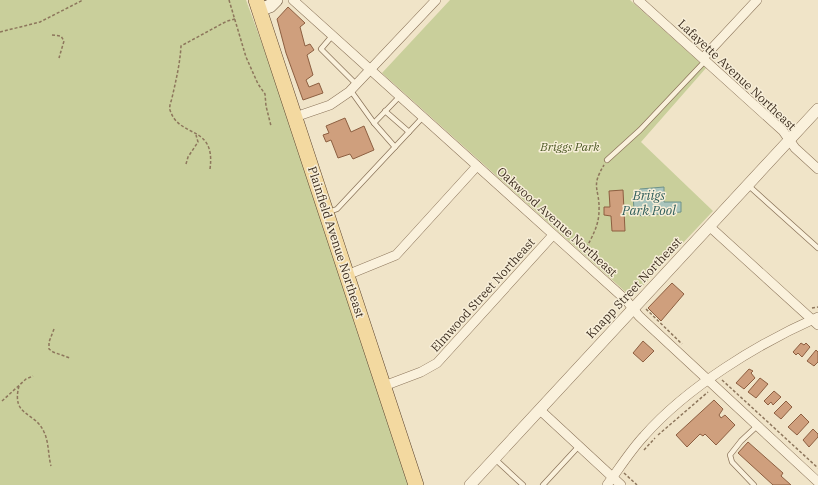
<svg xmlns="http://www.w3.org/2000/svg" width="818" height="485" font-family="'IBM Plex Serif',serif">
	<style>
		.green { fill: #c9cf9b }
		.water { fill: #a9c4bc; stroke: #6f938a }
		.building { fill: #cf9f7d; stroke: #8d5f41 }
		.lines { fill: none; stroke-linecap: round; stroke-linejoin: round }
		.service-casing { stroke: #8d765c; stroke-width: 6 }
		.minor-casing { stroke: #8d765c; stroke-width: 10 }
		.tertiary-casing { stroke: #8d765c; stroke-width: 12 }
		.secondary-casing { stroke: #6f573f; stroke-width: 14 }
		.primary-casing { stroke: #5b4430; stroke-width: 16 }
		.path { stroke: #8d765c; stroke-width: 1.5; stroke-dasharray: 3 2; stroke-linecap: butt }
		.service { stroke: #faf1dc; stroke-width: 4.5 }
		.minor { stroke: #faf1dc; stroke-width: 9 }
		.tertiary { stroke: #faf1dc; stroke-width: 11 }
		.secondary { stroke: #faf1dc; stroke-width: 13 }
		.primary { stroke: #f3d9a0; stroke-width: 15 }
		.labels { text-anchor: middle; stroke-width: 3; stroke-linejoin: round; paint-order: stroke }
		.street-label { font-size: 12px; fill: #3d2e20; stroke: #f7eed8 }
		.park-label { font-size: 12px; font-style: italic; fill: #4d5a26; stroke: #f7eed8 }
		.water-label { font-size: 13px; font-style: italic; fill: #2f5d5a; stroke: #f7eed8 }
	</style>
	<rect width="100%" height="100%" fill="#f0e4c8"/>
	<g class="green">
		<path d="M0 0H246L316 191 410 485H0Z"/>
		<path d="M450 0H630L706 68 641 142 713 211 635 294 629 295 382 73Z"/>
	</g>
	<path class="water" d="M664 187V202H681V212L641 216 634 209 633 196 640 189Z"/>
	<g class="building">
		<path d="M288 7 305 23 300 27 305 46 310 44 314 50 307 55 313 75 306 80 309 87 319 83 323 93 303 100 286 53 277 19Z"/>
		<path d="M345 118 351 132 364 126 374 150 353 159 350 154 338 158 331 140 326 142 323 135 329 133 326 126Z"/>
		<path d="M623 190 625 231H612L611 216 604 215V207H610L609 191Z"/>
		<path d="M672 283 684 294 661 321 648 308Z"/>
		<path d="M643 341 654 351 643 362 633 353Z"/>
		<path d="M801 343 804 345 806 343 810 347 802 357 798 353 796 355 793 352Z"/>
		<path d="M816 350 818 352V362L814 366 807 361Z"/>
		<path d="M749 369 753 371 751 373 755 378 744 389 736 383Z"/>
		<path d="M760 378 768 384 756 398 748 392Z"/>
		<path d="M774 391 781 397 773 405 771 402 768 405 764 401Z"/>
		<path d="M714 400 723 409 719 415 721 418 725 415 735 425 716 445 705 434 703 436 700 434 687 447 676 435Z"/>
		<path d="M786 401 792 407 781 419 774 413Z"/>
		<path d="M801 414 809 422 797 435 788 427Z"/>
		<path d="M813 429 818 434V437L809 447 803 440Z"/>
		<path d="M748 442 783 473 781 476 791 485H773L738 453Z"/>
	</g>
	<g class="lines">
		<g class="service-casing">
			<g id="service">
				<path d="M332 36 321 49 357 85"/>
				<path d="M351 91 374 123 395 147"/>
				<path d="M385 111 409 132"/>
				<path d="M374 123 400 96"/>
				<path d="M607 160 640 130 706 60"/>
				<path d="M749 186 818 248"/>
				<path d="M329 212 337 209 423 117"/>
				<path d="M495 459 523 485"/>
				<path d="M543 485 579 446"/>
				<path d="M754 485 732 462 730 455 741 441 757 426"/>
			</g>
		</g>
		<g class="minor-casing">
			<g id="minor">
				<path d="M293 0 626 300 639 316 818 482"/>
				<path d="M638 0 783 131 795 148 818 169"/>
				<path d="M703 58 757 0"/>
				<path d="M295 117 330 105 349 92 436 0"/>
				<path d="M709 226 818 325"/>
				<path d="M347 275 396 255 477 166"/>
				<path d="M384 386 421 372 437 363 553 235"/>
				<path d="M540 410 621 485"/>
				<path d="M607 485C619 469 630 451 644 436 687 387 759 343 818 317"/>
			</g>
		</g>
		<g class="tertiary-casing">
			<path id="tertiary" d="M470 485 818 109"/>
		</g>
		<g class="secondary-casing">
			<path id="secondary" d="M259 10 270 6 276 0"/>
		</g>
		<g class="primary-casing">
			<path id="primary" d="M256 0 416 485"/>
		</g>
		<g class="path">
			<path d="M229 0 246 57 258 84 265 94 266 106 271 126"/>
			<path d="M0 32 40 22 83 0"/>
			<path d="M52 35 61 36 64 41 59 58"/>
			<path d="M186 164 188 157 198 142 196 135"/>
			<path d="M210 169C216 124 179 139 170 110 169 106 171 102 172 98 176 80 180 64 181 46L227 21 235 19"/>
			<path d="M584 252C591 239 599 226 599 211 600 188 590 188 604 165"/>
			<path d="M812 308 818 307"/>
			<path d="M646 309 682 344"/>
			<path d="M54 329 49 342V349L53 352 70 358"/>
			<path d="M722 380 818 468"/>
			<path d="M19 386C11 417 35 411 44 432 49 442 48 455 51 466"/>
			<path d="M2 401 26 379 33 376"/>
			<path d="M658 435 708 392"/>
			<path d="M644 450 655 438"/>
			<path d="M624 473 637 485"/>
		</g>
		<use href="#service" class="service"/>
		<use href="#minor" class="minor"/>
		<use href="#tertiary" class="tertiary"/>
		<use href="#secondary" class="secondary"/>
		<use href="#primary" class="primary"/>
	</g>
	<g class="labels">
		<g class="street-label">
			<text transform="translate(737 75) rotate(43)" y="4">Lafayette Avenue Northeast</text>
			<text transform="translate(557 222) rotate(42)" y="4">Oakwood Avenue Northeast</text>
			<text transform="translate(336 242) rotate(72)" y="4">Plainfield Avenue Northeast</text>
			<text transform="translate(634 288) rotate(-47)" y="4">Knapp Street Northeast</text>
			<text transform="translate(483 295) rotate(-48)" y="4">Elmwood Street Northeast</text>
		</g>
		<g class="park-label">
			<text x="570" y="151">Briggs Park</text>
		</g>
		<g class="water-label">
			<text x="649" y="200">Briigs<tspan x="649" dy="15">Park Pool</tspan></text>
		</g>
	</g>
</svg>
